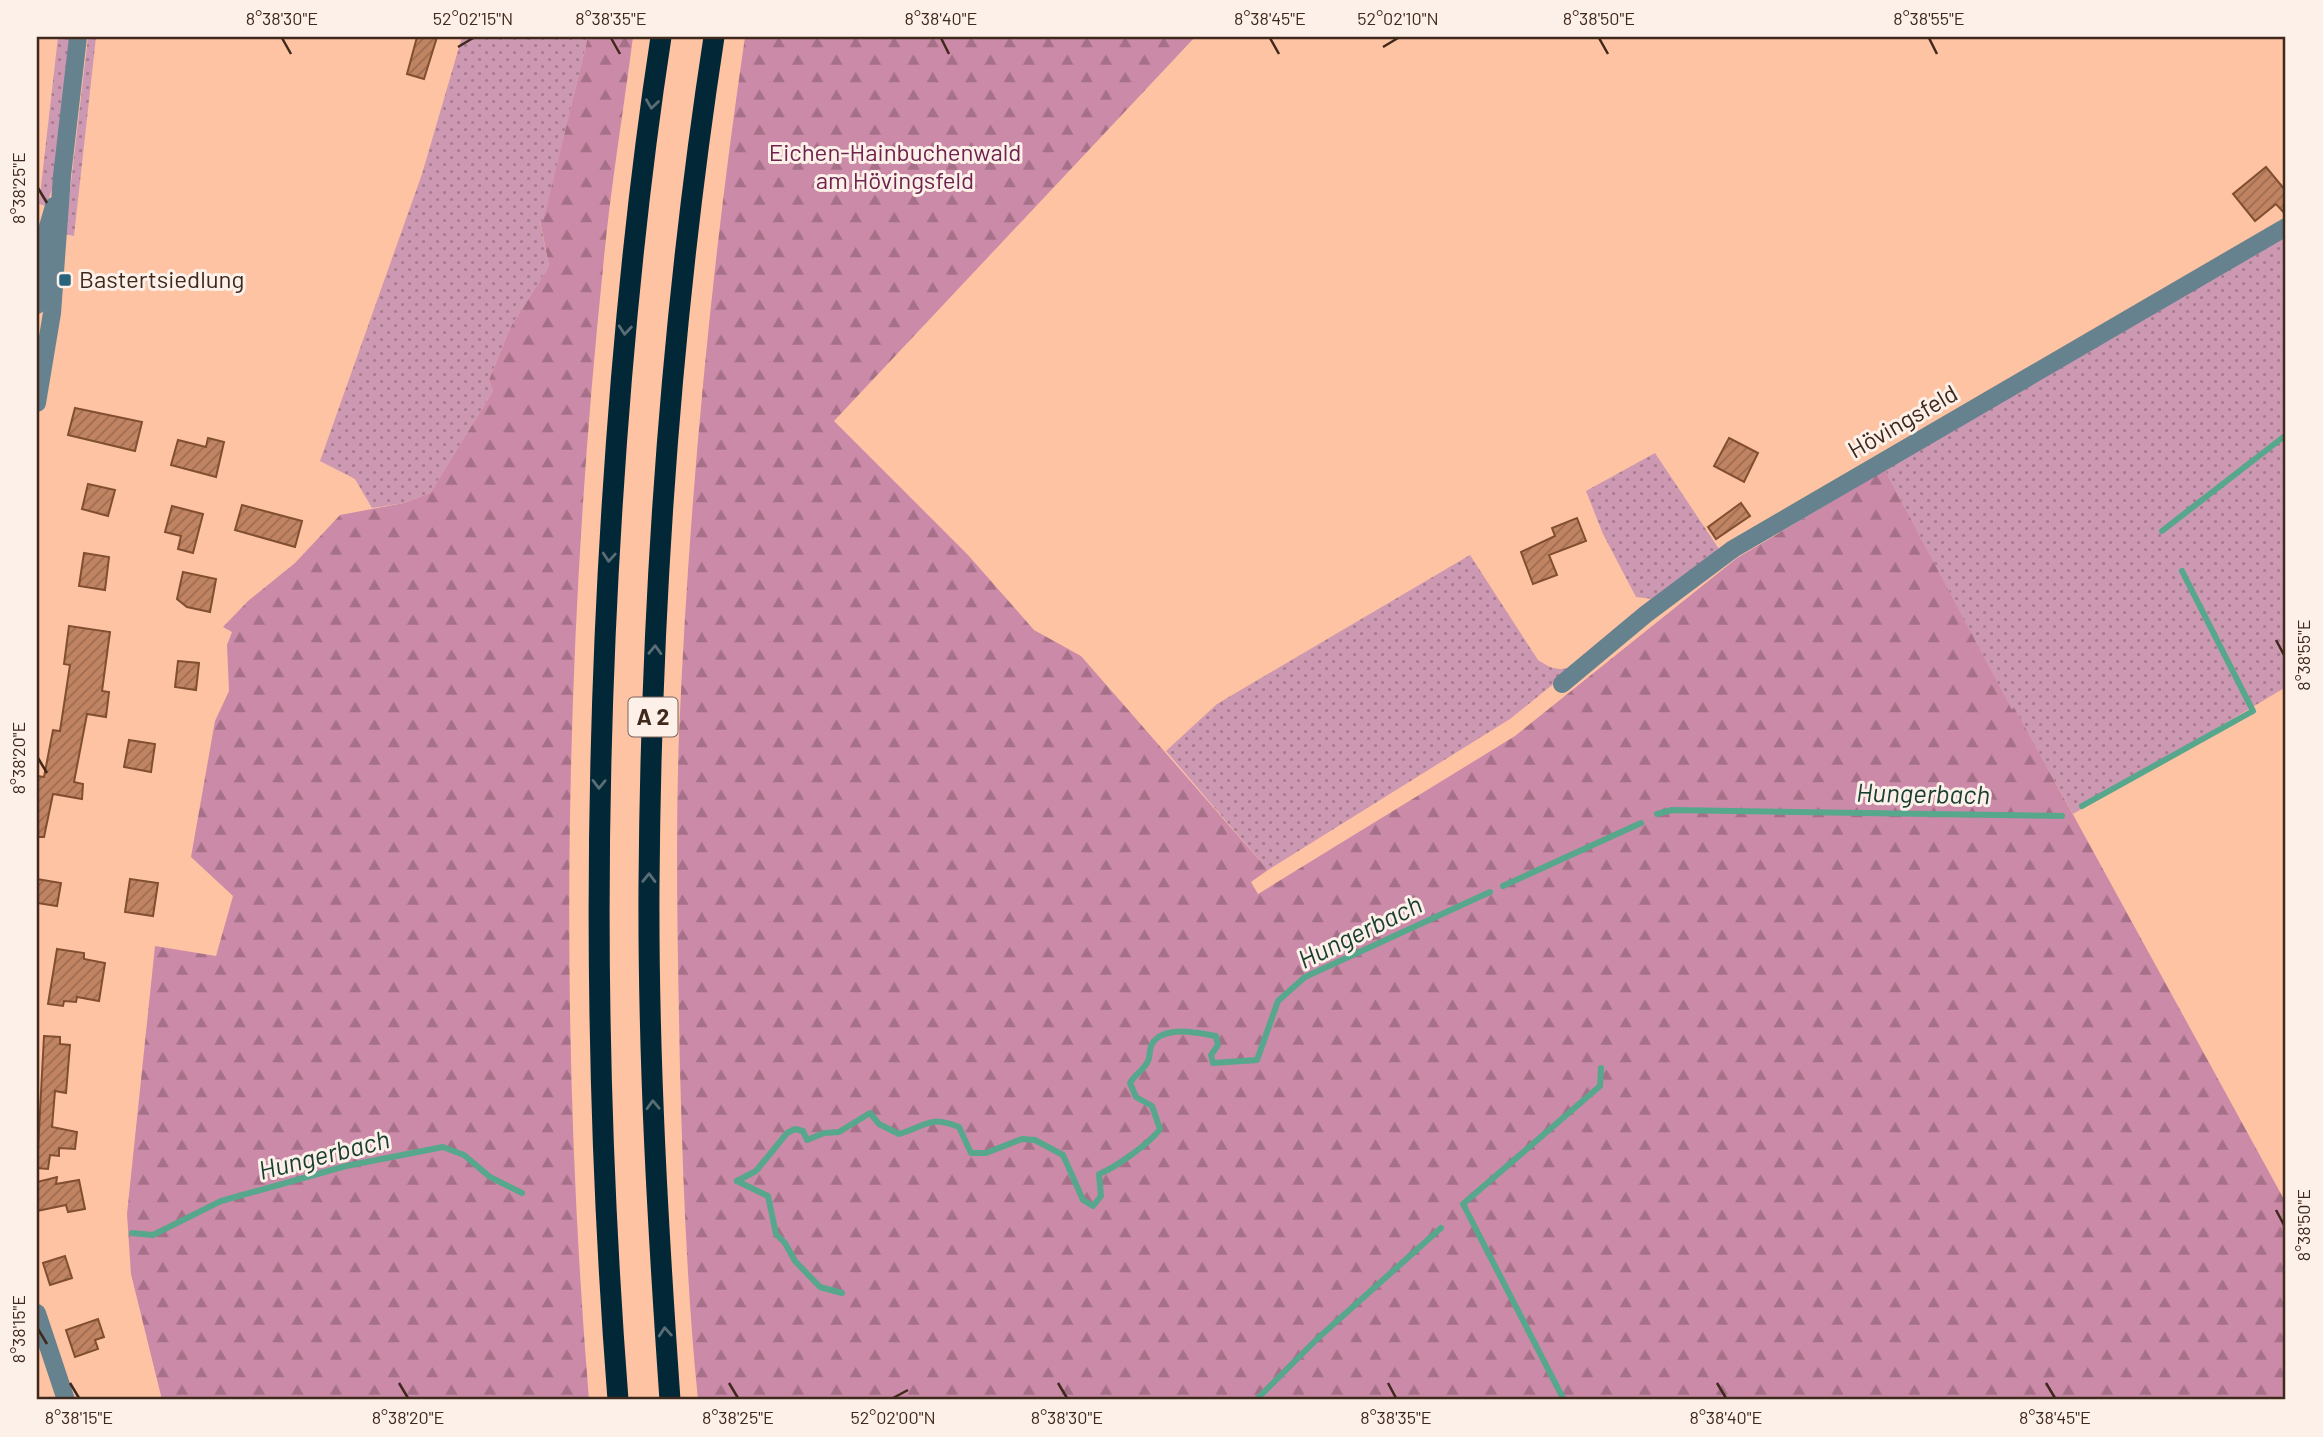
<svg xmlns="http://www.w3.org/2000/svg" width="2323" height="1437" font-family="Barlow,sans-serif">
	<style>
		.grass { fill: url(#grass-dots) }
		.forest { fill: url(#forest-firs) }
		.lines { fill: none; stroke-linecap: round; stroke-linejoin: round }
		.stream { stroke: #57a78d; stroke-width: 6 }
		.building { fill: url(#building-hatch); stroke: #804e30; stroke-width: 2 }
		.minor { stroke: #67828f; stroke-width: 18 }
		.highway { stroke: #022736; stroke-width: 21 }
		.oneway { stroke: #5a6d75 }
		.ticks { fill: none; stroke: #3f281c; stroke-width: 2.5 }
		.poi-dot { fill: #2a637c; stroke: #fcf0e9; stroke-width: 2.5 }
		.labels { text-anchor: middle; stroke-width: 6; stroke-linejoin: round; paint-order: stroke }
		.shield { fill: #fcf0e9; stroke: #78645a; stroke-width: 2 }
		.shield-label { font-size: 23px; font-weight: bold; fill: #3f281c }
		.park-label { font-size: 24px; fill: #6f224d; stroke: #fcf0e9 }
		.poi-label { font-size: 24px; fill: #3f281c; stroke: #fcf0e9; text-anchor: start }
		.street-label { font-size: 24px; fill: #3f281c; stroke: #fcf0e9 }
		.water-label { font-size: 26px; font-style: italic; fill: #183d31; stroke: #fcf0e9 }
		.neatline { fill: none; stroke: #3f281c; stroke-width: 2.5 }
		.ticks-label { font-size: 18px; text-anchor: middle; fill: #3f281c }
	</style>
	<defs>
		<pattern id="grass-dots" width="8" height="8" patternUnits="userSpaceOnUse" patternTransform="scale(1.75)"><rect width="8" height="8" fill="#cd98b1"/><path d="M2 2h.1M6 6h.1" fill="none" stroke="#a87c8f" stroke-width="1.8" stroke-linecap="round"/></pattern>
		<pattern id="forest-firs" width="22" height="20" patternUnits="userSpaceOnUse" patternTransform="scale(1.75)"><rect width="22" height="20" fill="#cb8aa8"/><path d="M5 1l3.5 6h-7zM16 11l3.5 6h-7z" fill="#a67188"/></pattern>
		<pattern id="building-hatch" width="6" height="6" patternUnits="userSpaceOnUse" patternTransform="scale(1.75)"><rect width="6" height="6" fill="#c18463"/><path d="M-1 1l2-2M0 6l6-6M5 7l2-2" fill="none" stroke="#9e6c51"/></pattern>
	</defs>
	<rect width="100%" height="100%" fill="#fec3a2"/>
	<g class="grass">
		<path d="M58 37H70L54 184 46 206 39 204Z"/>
		<path d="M88 37H96L74 236 65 234Z"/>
		<path d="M462 37H588L543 222 540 221 549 266 510 328 489 380 493 391 430 493 404 503 372 508 355 479 320 461 422 174Z"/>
		<path d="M2286 234V687L2073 814 2014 708 2012 711 1885 470Z"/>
		<path d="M1655 453 1721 552 1653 599 1636 597 1603 534 1586 491Z"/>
		<path d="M1470 555 1538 660C1553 670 1561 672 1578 664L1510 719 1268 870 1166 751 1217 704Z"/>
	</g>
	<g class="forest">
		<path d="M588 37H633C623 114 610 191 603 268 564 644 558 1024 589 1400H162L131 1274 127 1214 155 946 216 956 233 896 191 857 215 721 229 691 227 645 232 632 223 627 248 601 295 563 340 515 404 503 430 493 493 391 489 380 510 328 549 266 540 220 543 221Z"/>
		<path d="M745 37H1195L834 421 968 555 1034 630 1081 656 1268 870 1251 882 1258 894 1515 736 1737 558 1885 470 2012 710 2014 707 2286 1203V1400H698C687 1291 683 1181 680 1071 678 959 675 846 679 734 689 501 711 268 745 37Z"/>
	</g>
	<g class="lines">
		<g class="stream">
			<path d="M2162 531 2286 435"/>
			<path d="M2082 806 2253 711 2182 571"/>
			<path d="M1657 814 1672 810 2062 816"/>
			<path d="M1503 886 1641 823"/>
			<path d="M737 1181 756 1171 787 1133 795 1129 803 1131 807 1140 824 1133 839 1132 870 1113 879 1124 899 1134C926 1126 930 1115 959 1127L971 1153H986L1022 1139 1035 1140 1063 1155 1083 1200 1093 1206 1101 1196 1099 1174C1115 1168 1150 1143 1160 1129L1152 1106 1136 1097 1130 1083C1135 1074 1144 1070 1148 1061 1151 1055 1148 1046 1155 1040 1169 1026 1199 1033 1216 1036L1218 1045 1211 1055 1213 1063 1257 1060 1278 1001 1305 977 1490 892"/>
			<path d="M737 1181 768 1196 776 1234 785 1243 795 1261 820 1287 842 1293"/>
			<path d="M132 1233 153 1235 221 1201 346 1166 443 1147 464 1155 490 1177 522 1193"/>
			<path d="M1256 1400 1317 1339 1441 1228"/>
			<path d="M1564 1400 1463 1204 1600 1086 1601 1068"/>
		</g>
	</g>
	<g class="building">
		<path d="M417 37H437L424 79 407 74Z"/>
		<path d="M2266 167 2286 191V215L2276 204 2255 221 2233 194Z"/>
		<path d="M75 408 142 422 135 451 68 435Z"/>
		<path d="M208 438 224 442 216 477 171 465 178 440 206 447Z"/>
		<path d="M1729 438 1758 453 1744 482 1714 466Z"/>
		<path d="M88 484 115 490 108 516 82 509Z"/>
		<path d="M1741 503 1750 516 1716 539 1708 527Z"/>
		<path d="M242 505 302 521 295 547 235 530Z"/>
		<path d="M172 506 203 514 193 553 178 549 181 536 165 532Z"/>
		<path d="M1577 518 1586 541 1549 555 1557 575 1533 584 1521 552 1555 536 1552 528Z"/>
		<path d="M84 553 109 557 105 590 79 586Z"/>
		<path d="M183 572 216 579 210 612 187 607 177 599Z"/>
		<path d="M69 626 110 632 102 691 109 692 106 717 87 714 74 782 83 784 82 799 53 794 44 837H37V776L44 777 53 730 60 731 70 665 64 664Z"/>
		<path d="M178 661 199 663 196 690 175 687Z"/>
		<path d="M129 740 155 744 151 772 124 767Z"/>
		<path d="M37 879 61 883 57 906 37 903Z"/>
		<path d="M130 879 158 883 153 916 125 912Z"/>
		<path d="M57 949 84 953V959L105 963 99 1001 77 997 76 1002 64 1001 63 1006 48 1004Z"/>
		<path d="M44 1036 60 1037V1044L70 1045 66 1093 55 1091 52 1127 77 1132 75 1149 59 1148V1156L50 1155 48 1169 37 1168Z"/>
		<path d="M57 1177 56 1184 79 1180 85 1209 68 1212 66 1205 37 1211V1182Z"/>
		<path d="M65 1256 72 1278 50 1285 43 1263Z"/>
		<path d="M98 1319 104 1337 95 1340 98 1349 75 1357 66 1330Z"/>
	</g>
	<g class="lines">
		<g class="minor">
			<path d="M37 305 45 237 54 206"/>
			<path d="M37 403 52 313 62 176 78 37"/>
			<path d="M1562 684 1646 614 1733 549 2286 227"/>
			<path d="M37 1313 66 1400"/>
		</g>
		<g class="highway">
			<path d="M618 1400C595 1103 593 806 612 508 622 350 637 193 661 37"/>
			<path d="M670 1400C658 1229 648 1057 649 885 651 602 671 317 714 37"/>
		</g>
	</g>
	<defs><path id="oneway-chevron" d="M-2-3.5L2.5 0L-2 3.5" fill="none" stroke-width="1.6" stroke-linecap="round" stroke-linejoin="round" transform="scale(1.75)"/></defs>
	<g class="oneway">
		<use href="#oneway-chevron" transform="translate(652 104) rotate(98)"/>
		<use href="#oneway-chevron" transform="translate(625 330) rotate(95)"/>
		<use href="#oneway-chevron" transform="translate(609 557) rotate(94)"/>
		<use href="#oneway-chevron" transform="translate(655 650) rotate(-88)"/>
		<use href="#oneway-chevron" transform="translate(599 784) rotate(91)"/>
		<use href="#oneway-chevron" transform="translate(649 878) rotate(-89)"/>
		<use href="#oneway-chevron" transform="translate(653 1105) rotate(-92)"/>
		<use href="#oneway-chevron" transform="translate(665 1332) rotate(-94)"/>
	</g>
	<path class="ticks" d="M282 38 291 54M611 38 620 54M941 38 949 54M1270 38 1279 54M1599 38 1608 54M1929 38 1937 54M458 47 473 38M1383 47 1398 38M38 188 47 203M2276 640 2284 655M38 758 47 773M2276 1210 2284 1225M38 1329 47 1344M70 1383 79 1398M399 1383 408 1398M729 1383 738 1398M1058 1383 1067 1398M1388 1383 1396 1398M1717 1383 1726 1398M2046 1383 2055 1398M893 1398 908 1390"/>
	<rect class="poi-dot" x="58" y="273" width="14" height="14" rx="3.5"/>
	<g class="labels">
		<rect class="shield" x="628.5" y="697.5" width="49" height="39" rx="5"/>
		<g class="shield-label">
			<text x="653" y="725">A 2</text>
		</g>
		<g class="park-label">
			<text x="895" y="161">Eichen-Hainbuchenwald<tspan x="895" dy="28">am Hövingsfeld</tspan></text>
		</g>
		<g class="poi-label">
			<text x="79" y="288">Bastertsiedlung</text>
		</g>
		<g class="street-label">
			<text transform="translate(1903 422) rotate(-30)" y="8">Hövingsfeld</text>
		</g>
		<g class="water-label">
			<text transform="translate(1923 794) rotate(1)" y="9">Hungerbach</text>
			<text transform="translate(1360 932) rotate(-26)" y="9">Hungerbach</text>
			<text transform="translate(324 1155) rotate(-14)" y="9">Hungerbach</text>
		</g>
	</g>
	<rect width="2323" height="1437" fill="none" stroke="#fcf0e9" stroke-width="77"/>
	<rect x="38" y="38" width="2246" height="1360" class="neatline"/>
	<g class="ticks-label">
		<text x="282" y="25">8°38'30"E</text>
		<text x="473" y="25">52°02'15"N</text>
		<text x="611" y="25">8°38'35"E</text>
		<text x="941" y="25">8°38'40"E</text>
		<text x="1270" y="25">8°38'45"E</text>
		<text x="1398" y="25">52°02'10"N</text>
		<text x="1599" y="25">8°38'50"E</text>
		<text x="1929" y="25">8°38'55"E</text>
		<text transform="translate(19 188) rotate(-90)" y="6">8°38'25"E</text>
		<text transform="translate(2304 655) rotate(-90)" y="6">8°38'55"E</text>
		<text transform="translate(19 758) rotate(-90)" y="6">8°38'20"E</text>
		<text transform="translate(2304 1225) rotate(-90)" y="6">8°38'50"E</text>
		<text transform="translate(19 1329) rotate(-90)" y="6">8°38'15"E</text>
		<text x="79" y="1424">8°38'15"E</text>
		<text x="408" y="1424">8°38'20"E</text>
		<text x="738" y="1424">8°38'25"E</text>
		<text x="893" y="1424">52°02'00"N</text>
		<text x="1067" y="1424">8°38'30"E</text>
		<text x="1396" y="1424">8°38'35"E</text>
		<text x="1726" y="1424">8°38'40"E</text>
		<text x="2055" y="1424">8°38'45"E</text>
	</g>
</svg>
